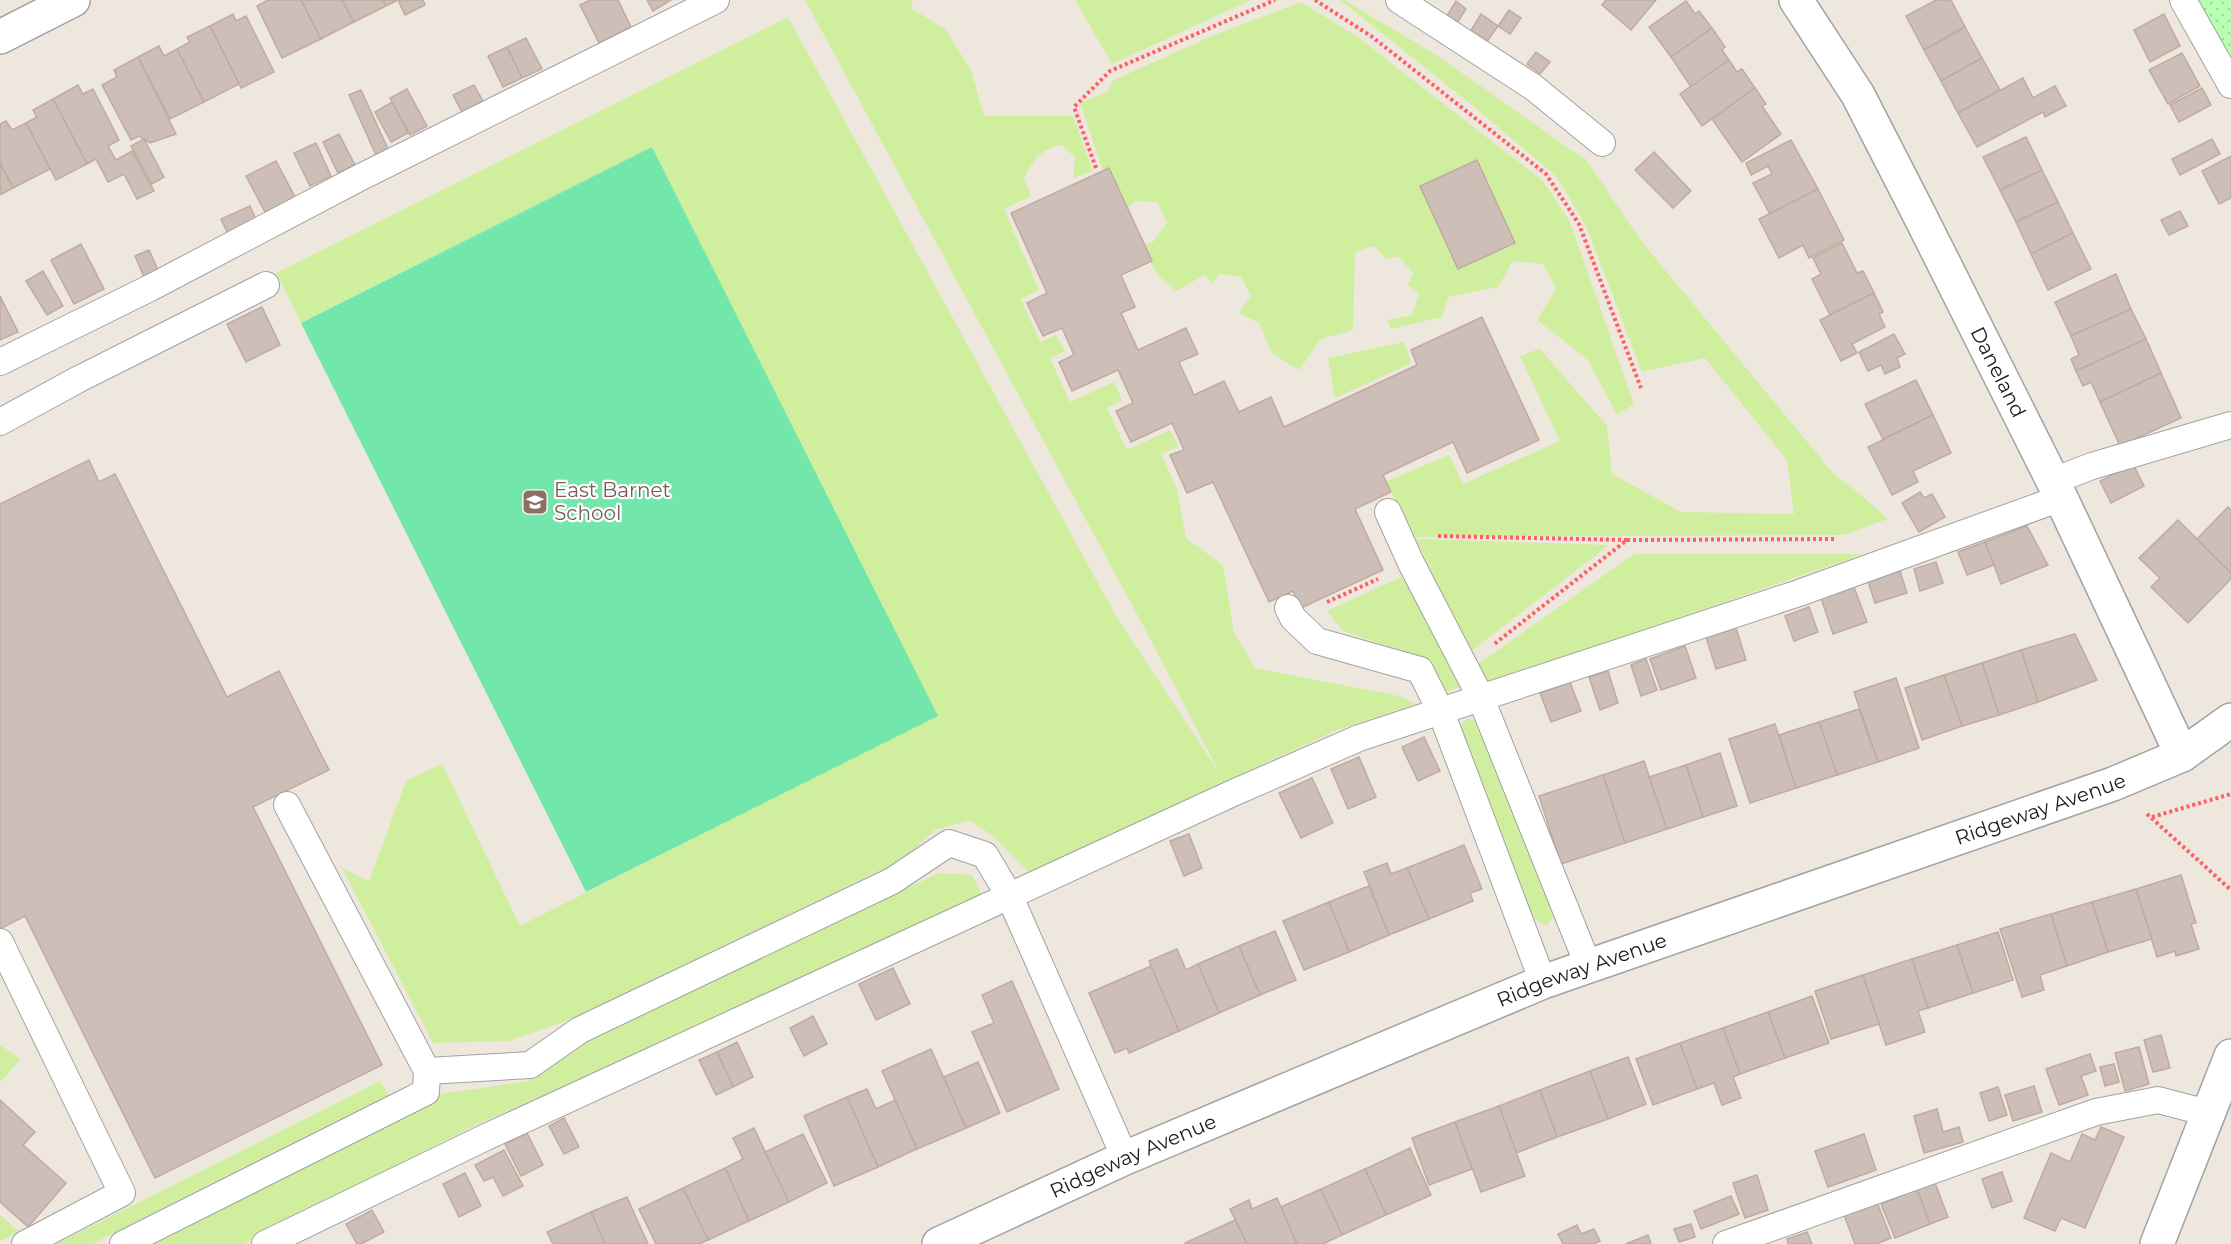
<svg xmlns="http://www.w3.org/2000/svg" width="2231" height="1244" font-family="Montserrat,sans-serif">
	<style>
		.grass { fill: #d0ef9e }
		.park { fill: url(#park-dots) }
		.pitch { fill: #73e6ab }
		.building { fill: #cebeb8; stroke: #c1aaa0; stroke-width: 1.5 }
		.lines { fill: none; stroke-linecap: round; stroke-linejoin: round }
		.lane-casing { stroke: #a2a2a2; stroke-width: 28 }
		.street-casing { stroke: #a2a2a2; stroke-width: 36 }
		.path { stroke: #ff5e62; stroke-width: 4; stroke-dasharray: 3 3; stroke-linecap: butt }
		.lane { stroke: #fff; stroke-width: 26 }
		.street { stroke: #fff; stroke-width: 33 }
		.labels { text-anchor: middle; stroke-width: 4.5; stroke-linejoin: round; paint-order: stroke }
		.street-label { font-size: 20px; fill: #1b1b1b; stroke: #fff }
		.education-label { font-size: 20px; fill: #785e54; stroke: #fff; text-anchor: start }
	</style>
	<defs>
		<pattern id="park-dots" width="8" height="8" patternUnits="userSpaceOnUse" patternTransform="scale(1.5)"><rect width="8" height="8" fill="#b8ffb4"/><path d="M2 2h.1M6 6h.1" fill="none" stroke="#9eda9a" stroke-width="1.8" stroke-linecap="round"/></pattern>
	</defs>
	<rect width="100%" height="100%" fill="#eee7de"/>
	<g class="grass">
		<path d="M805 0H913L911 8 945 29 971 70 984 116H1073L1093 171 1073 178 1075 157 1061 145C1040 149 1034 160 1024 178L1031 196 1004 209 1039 290 1021 299 1040 342 1056 335 1065 351 1050 358 1070 402 1114 382 1122 400 1107 408 1127 450 1170 430 1178 446 1161 454 1177 489 1186 538 1223 565 1234 633 1255 668 1399 696 1416 704 1337 730 1029 872 993 836 969 820 935 830 904 859 567 1021 508 1041 433 1043 342 868 369 881 406 781 442 764 520 926 937 716 652 147 301 323 276 273 788 17 1116 616 1220 774 1145 629Z"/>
		<path d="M1075 0H1251L1112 64Z"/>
		<path d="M1340 0H1344L1435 54 1587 161 1642 242 1833 473 1861 495 1888 519 1843 535 1411 537 1387 481 1449 455 1463 484 1560 441 1520 356 1540 349 1607 426 1612 474 1681 512 1794 514 1787 460 1705 358 1642 372 1586 226 1556 176 1473 106Z"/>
		<path d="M1301 2 1359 38 1543 181 1570 222 1634 404 1617 415 1588 360 1537 320 1556 289 1543 264 1513 261 1498 287 1448 297 1442 317 1391 329 1387 320 1412 315 1419 294 1408 285 1413 273 1398 256 1386 259 1374 246 1355 252 1353 330 1321 339 1299 370 1272 353 1259 323 1239 313 1251 296 1241 277 1219 274 1212 285 1206 274 1176 291 1159 276 1138 244 1152 243 1167 223 1157 202 1135 201 1118 216 1080 103 1109 91 1112 81 1212 36Z"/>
		<path d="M1404 342 1411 363 1335 398 1328 358Z"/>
		<path d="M1416 539 1609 545 1470 652Z"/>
		<path d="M1634 554H1863L1484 686 1474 667Z"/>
		<path d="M1410 573 1463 686 1445 692 1425 659 1343 631 1327 611Z"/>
		<path d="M1469 718 1483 726 1559 907 1547 926 1533 918 1462 745 1457 727Z"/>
		<path d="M939 873 972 875 981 894 694 1029 471 1127 244 1244H150L440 1094 528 1081 593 1036Z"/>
		<path d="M0 1045 21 1059 0 1082Z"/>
		<path d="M380 1081 389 1096 92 1244H56Z"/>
		<path d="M0 1215 19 1232 0 1241Z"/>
	</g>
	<path class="park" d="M2197 0H2231V62Z"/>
	<path class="pitch" d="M652 147 938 716 586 892 301 323Z"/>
	<g class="building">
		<path d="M268 0H301L321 39 282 58 257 6Z"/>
		<path d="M301 0H342L354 22 321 39Z"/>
		<path d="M342 0H383L386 6 354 22Z"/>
		<path d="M383 0H423L425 5 405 15 398 0 386 6Z"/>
		<path d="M590 0H618L631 27 599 43 580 5Z"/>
		<path d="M647 0H671L653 11Z"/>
		<path d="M1606 0H1656L1631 30 1602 5Z"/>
		<path d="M1936 0H1951L1965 27 1924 50 1906 16Z"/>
		<path d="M1456 1 1466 9 1457 23 1447 16Z"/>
		<path d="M1686 1 1695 14 1699 11 1712 28 1671 57 1649 27Z"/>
		<path d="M1509 10 1521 18 1510 34 1498 26Z"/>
		<path d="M233 14 236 21 246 16 274 72 241 88 210 26Z"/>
		<path d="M1481 14 1498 26 1486 43 1470 32Z"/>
		<path d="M2164 14 2180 46 2150 62 2134 30Z"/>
		<path d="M210 26 239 84 204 102 177 49 190 42 187 37Z"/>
		<path d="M1965 27 1982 58 1941 81 1924 50Z"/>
		<path d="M1712 28 1725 47 1722 50 1729 60 1691 87 1671 57Z"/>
		<path d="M526 38 542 69 522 78 507 47Z"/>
		<path d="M159 46 164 56 177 49 204 102 170 119 138 57Z"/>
		<path d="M507 47 522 78 503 87 488 56Z"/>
		<path d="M1536 52 1550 62 1540 74 1527 64Z"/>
		<path d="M2182 53 2200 86 2168 104 2149 70Z"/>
		<path d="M138 57 176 134 150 143 139 136 131 140 102 85 117 77 114 70Z"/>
		<path d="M1982 58 2000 90 1958 113 1941 81Z"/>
		<path d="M1729 60 1737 72 1742 69 1755 88 1702 126 1680 94Z"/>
		<path d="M2023 78 2033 98 2055 86 2066 106 2045 117 2043 112 1977 147 1958 113Z"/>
		<path d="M78 85 83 94 93 89 119 140 108 146 116 160 132 151 154 191 137 199 124 174 108 182 96 159 87 164 53 99Z"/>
		<path d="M474 85 483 101 462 112 453 95Z"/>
		<path d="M1755 88 1766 104 1762 106 1781 134 1742 162 1712 119Z"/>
		<path d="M2202 88 2211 105 2179 122 2170 105Z"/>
		<path d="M407 89 427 126 410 135 390 98Z"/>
		<path d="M361 90 388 149 376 155 349 95Z"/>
		<path d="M53 99 87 164 56 180 26 123 37 117 33 110Z"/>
		<path d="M392 102 408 133 391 142 375 112Z"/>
		<path d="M6 121 12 130 26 123 50 169 13 188 0 163V124Z"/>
		<path d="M339 134 355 165 338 173 323 142Z"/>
		<path d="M2026 137 2042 170 2000 190 1983 157Z"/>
		<path d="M144 139 164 177 152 184 131 146Z"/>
		<path d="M2212 139 2220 154 2180 175 2172 159Z"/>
		<path d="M1791 140 1818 189 1770 214 1753 183 1772 174 1768 166 1751 175 1746 163Z"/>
		<path d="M316 143 331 176 310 186 294 153Z"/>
		<path d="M1654 152 1691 191 1673 208 1635 170Z"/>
		<path d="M2231 156V198L2219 204 2202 171Z"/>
		<path d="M1477 160 1515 243 1458 269 1420 186Z"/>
		<path d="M276 161 295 197 265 212 246 176Z"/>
		<path d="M0 163 13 188 0 195Z"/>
		<path d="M1109 168 1152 261 1121 275 1135 307 1121 313 1138 350 1186 328 1198 354 1179 362 1194 395 1224 381 1239 412 1271 397 1284 427 1417 365 1411 350 1482 317 1539 440 1467 473 1453 442 1383 475 1391 492 1355 509 1383 570 1301 608 1293 591 1269 602 1213 482 1187 493 1170 455 1184 450 1172 423 1131 442 1116 411 1133 403 1118 370 1072 391 1059 362 1074 355 1062 328 1043 336 1027 303 1047 293 1011 213Z"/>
		<path d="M2042 170 2058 202 2016 222 2000 190Z"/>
		<path d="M1818 189 1844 240 1809 258 1803 245 1779 258 1759 219Z"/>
		<path d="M2058 202 2073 233 2031 254 2016 222Z"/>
		<path d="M250 206 256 220 228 234 221 219Z"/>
		<path d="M2180 211 2188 226 2169 235 2161 220Z"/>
		<path d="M2073 233 2091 269 2048 290 2031 254Z"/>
		<path d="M1842 243 1857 273 1863 271 1874 293 1830 315 1812 279 1821 274 1813 258Z"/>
		<path d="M81 244 104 289 74 304 51 260Z"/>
		<path d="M149 250 158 270 144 277 135 256Z"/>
		<path d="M43 271 63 306 47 315 26 281Z"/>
		<path d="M2116 274 2131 309 2071 336 2055 302Z"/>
		<path d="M1874 293 1883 312 1879 314 1885 327 1852 344 1857 353 1841 361 1820 320Z"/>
		<path d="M0 296 18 332 0 340Z"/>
		<path d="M262 307 280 345 246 362 227 324Z"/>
		<path d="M2131 309 2146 339 2076 371 2071 359 2079 355 2071 336Z"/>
		<path d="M1894 334 1905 354 1897 358 1900 367 1885 374 1881 365 1868 371 1859 352Z"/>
		<path d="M2146 339 2161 373 2100 402 2091 382 2083 386 2076 371Z"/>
		<path d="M2161 373 2181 418 2120 446 2100 402Z"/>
		<path d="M1916 380 1933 415 1883 439 1865 404Z"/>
		<path d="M1933 415 1951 453 1913 471 1918 482 1892 495 1868 447Z"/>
		<path d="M89 460 99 482 115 474 227 697 279 671 329 770 253 807 382 1065 155 1178 25 916 0 929V504Z"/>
		<path d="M2133 464 2144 486 2111 503 2100 481Z"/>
		<path d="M1920 492 1924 498 1932 494 1945 517 1919 532 1902 503Z"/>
		<path d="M2228 507 2231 510V573L2197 539Z"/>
		<path d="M2178 520 2231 573V579L2188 623 2151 587 2160 578 2139 558Z"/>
		<path d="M2027 526 2048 565 2001 584 1985 542Z"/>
		<path d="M1985 542 1994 565 1967 575 1958 552Z"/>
		<path d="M1936 562 1943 583 1920 591 1914 569Z"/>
		<path d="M1900 571 1907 593 1875 603 1868 581Z"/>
		<path d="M1854 587 1867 622 1833 634 1821 598Z"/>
		<path d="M1809 607 1818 632 1794 641 1785 616Z"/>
		<path d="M1736 628 1746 660 1716 669 1706 637Z"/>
		<path d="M2075 634 2097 680 2038 702 2021 650Z"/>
		<path d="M1685 646 1696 678 1661 690 1650 659Z"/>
		<path d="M2021 650 2038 702 1999 715 1982 663Z"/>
		<path d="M1646 659 1657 690 1641 696 1631 665Z"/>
		<path d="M1982 663 1999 715 1962 726 1944 675Z"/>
		<path d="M1608 671 1618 703 1600 710 1589 677Z"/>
		<path d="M1944 675 1962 726 1922 740 1905 688Z"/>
		<path d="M1896 678 1919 748 1878 762 1854 692Z"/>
		<path d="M1570 682 1581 711 1551 722 1540 693Z"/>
		<path d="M1859 709 1878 762 1837 775 1819 722Z"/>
		<path d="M1819 722 1837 775 1796 788 1779 735Z"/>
		<path d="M1775 724 1796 788 1750 803 1729 739Z"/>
		<path d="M1424 737 1440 771 1418 781 1402 747Z"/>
		<path d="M1720 753 1737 806 1703 817 1686 765Z"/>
		<path d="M1359 757 1376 797 1348 809 1331 769Z"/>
		<path d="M1644 761 1667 829 1625 843 1603 775Z"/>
		<path d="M1686 765 1703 817 1667 829 1649 777Z"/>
		<path d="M1603 775 1625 843 1561 864 1539 796Z"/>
		<path d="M1312 778 1333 823 1301 838 1279 793Z"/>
		<path d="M1189 834 1202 868 1184 876 1170 841Z"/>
		<path d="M1464 845 1482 889 1470 893 1473 901 1429 919 1407 868Z"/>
		<path d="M1387 863 1391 874 1407 868 1429 919 1389 935 1364 872Z"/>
		<path d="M2181 875 2196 923 2191 924 2199 949 2176 956 2175 951 2157 957 2136 889Z"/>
		<path d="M1369 886 1389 935 1349 952 1329 902Z"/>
		<path d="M2136 889 2152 939 2108 952 2092 902Z"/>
		<path d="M1329 902 1349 952 1304 970 1283 921Z"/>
		<path d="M2092 902 2108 952 2067 966 2051 914Z"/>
		<path d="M2051 914 2067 966 2040 975 2044 990 2022 997 2000 929Z"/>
		<path d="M1275 931 1296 980 1260 995 1239 946Z"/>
		<path d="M1998 932 2013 980 1973 993 1957 945Z"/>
		<path d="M1957 945 1973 993 1928 1008 1912 959Z"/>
		<path d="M1239 946 1260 995 1219 1013 1198 964Z"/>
		<path d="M1177 949 1186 970 1198 964 1219 1013 1179 1031 1149 961Z"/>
		<path d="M1912 959 1928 1008 1918 1011 1925 1032 1886 1045 1863 975Z"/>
		<path d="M1151 966 1179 1031 1129 1053 1127 1048 1115 1053 1089 993Z"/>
		<path d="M893 968 910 1004 876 1020 859 984Z"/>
		<path d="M1863 975 1879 1024 1831 1039 1815 991Z"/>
		<path d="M1012 981 1059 1089 1007 1112 972 1032 994 1023 982 995Z"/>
		<path d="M1812 996 1829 1043 1785 1058 1768 1012Z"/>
		<path d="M1768 1012 1785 1058 1740 1074 1723 1028Z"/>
		<path d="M813 1016 827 1044 804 1056 790 1028Z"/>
		<path d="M1723 1028 1740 1074 1733 1077 1741 1098 1722 1105 1714 1083 1697 1089 1680 1043Z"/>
		<path d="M2161 1035 2170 1068 2153 1072 2144 1040Z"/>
		<path d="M737 1042 753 1077 733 1087 717 1052Z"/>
		<path d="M1680 1043 1697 1089 1653 1105 1636 1059Z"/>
		<path d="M2139 1047 2149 1084 2125 1091 2115 1053Z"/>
		<path d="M931 1049 966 1128 917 1149 882 1071Z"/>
		<path d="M717 1052 733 1087 716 1095 699 1060Z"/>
		<path d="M2090 1054 2096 1071 2081 1076 2088 1095 2059 1105 2046 1069Z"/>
		<path d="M1628 1057 1646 1104 1608 1119 1590 1071Z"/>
		<path d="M978 1062 1000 1113 966 1128 944 1077Z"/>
		<path d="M2114 1064 2119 1082 2105 1086 2100 1067Z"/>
		<path d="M1590 1071 1608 1119 1557 1137 1540 1090Z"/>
		<path d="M2034 1086 2042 1112 2013 1121 2005 1095Z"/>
		<path d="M1998 1087 2007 1115 1989 1121 1980 1093Z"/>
		<path d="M867 1089 876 1109 895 1100 917 1149 878 1167 847 1097Z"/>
		<path d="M1540 1090 1557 1137 1516 1153 1499 1106Z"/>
		<path d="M847 1097 878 1167 834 1186 804 1116Z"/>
		<path d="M0 1100 35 1132 23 1145 66 1183 28 1227 0 1202Z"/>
		<path d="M1499 1106 1525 1176 1481 1192 1455 1122Z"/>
		<path d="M1937 1109 1943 1132 1959 1127 1963 1142 1924 1153 1914 1116Z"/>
		<path d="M564 1118 579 1147 564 1154 549 1126Z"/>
		<path d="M1455 1122 1472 1169 1429 1185 1412 1138Z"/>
		<path d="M2101 1127 2124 1137 2085 1228 2061 1218 2055 1231 2024 1218 2051 1153 2070 1162 2082 1134 2095 1140Z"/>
		<path d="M754 1128 789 1202 749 1221 725 1168 743 1159 733 1138Z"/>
		<path d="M527 1133 543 1165 521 1176 505 1144Z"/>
		<path d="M803 1134 827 1183 789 1202 765 1152Z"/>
		<path d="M1864 1134 1876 1170 1828 1187 1815 1151Z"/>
		<path d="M1410 1148 1431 1195 1386 1215 1365 1169Z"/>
		<path d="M504 1150 523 1186 503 1196 493 1177 484 1181 475 1165Z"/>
		<path d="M725 1168 749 1221 708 1240 683 1188Z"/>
		<path d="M1365 1169 1386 1215 1342 1235 1321 1189Z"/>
		<path d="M2002 1172 2012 1201 1992 1208 1982 1179Z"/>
		<path d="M465 1173 481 1206 459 1217 443 1184Z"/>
		<path d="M1757 1175 1768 1210 1745 1218 1733 1183Z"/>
		<path d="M1935 1183 1948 1217 1930 1224 1917 1189Z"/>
		<path d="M683 1188 708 1240 699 1244H656L639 1209Z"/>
		<path d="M1321 1189 1342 1235 1323 1244H1297L1281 1207Z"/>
		<path d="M1917 1189 1930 1224 1895 1238 1881 1204Z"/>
		<path d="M1731 1196 1739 1214 1701 1229 1694 1211Z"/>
		<path d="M627 1197 648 1244H605L591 1212Z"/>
		<path d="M1277 1198 1297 1244H1247L1230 1209 1249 1200 1252 1209Z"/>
		<path d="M1877 1202 1891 1238 1876 1244H1855L1844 1215Z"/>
		<path d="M372 1210 384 1232 361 1244H357L346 1224Z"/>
		<path d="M591 1212 605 1244H553L547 1232Z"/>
		<path d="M1235 1220 1247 1244H1185V1243Z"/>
		<path d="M1691 1224 1695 1237 1679 1242 1674 1229Z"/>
		<path d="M1577 1225 1581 1234 1594 1229 1600 1241 1593 1244H1563L1558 1234Z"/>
		<path d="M1807 1232 1812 1244H1788L1787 1239Z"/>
		<path d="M1648 1235 1651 1244H1626Z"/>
	</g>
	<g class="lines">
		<g class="lane-casing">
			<g id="lane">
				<path d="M1399 0 1533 87 1602 143"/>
				<path d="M2183 0 2231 85"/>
				<path d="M0 362 150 288 359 178 716 0"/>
				<path d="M0 422 79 379 266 285"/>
				<path d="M2053 481 2092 466 2231 425"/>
				<path d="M1388 512 1411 563 1480 696 1588 965"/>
				<path d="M1288 608 1293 618 1317 641 1420 670 1441 712 1543 982"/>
				<path d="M0 942 122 1193 25 1244"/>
				<path d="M427 1071 530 1065 580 1030 892 881 949 843 985 855 1010 897 1125 1158"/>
				<path d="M123 1244 426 1092 427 1071 287 805"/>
				<path d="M265 1244 484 1138 1233 793 1359 738 1799 593 2061 498"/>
				<path d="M1726 1244 2096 1112 2158 1100 2208 1113"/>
			</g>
		</g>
		<g class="street-casing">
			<g id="street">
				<path id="s1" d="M1796 0 1858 95 1921 218 2053 481 2182 755"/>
				<path d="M0 37 73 0"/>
				<path id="s2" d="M939 1244 1125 1158 1543 982 2113 784 2182 755 2231 720"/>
				<path d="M2157 1244 2231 1056"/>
			</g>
		</g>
		<g class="path">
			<path d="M1315 0 1371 36 1546 174 1579 224 1641 388"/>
			<path d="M1096 168 1074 107 1110 71 1275 0"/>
			<path d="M1438 536 1627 540 1493 645"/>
			<path d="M1627 540 1836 539"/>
			<path d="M1327 602 1378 579"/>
			<path d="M2147 814 2231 890"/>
			<path d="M2152 817 2231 794"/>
		</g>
		<use href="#lane" class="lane"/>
		<use href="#street" class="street"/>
	</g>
	<defs>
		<g id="school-square" transform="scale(1.35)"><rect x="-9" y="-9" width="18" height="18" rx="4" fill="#8d6e63" stroke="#fff"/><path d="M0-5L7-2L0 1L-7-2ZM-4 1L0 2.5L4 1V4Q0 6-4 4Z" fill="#fff"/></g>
	</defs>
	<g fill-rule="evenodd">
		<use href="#school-square" x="535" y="502"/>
	</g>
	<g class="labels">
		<g class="street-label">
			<text dy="7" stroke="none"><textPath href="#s1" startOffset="424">Daneland</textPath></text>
			<text dy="7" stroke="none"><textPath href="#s2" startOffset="1185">Ridgeway Avenue</textPath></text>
			<text dy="7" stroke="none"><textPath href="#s2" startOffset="699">Ridgeway Avenue</textPath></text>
			<text dy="7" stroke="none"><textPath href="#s2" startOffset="213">Ridgeway Avenue</textPath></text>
		</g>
		<g class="education-label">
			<text x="554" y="497">East Barnet<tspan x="554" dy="23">School</tspan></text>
		</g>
	</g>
</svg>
